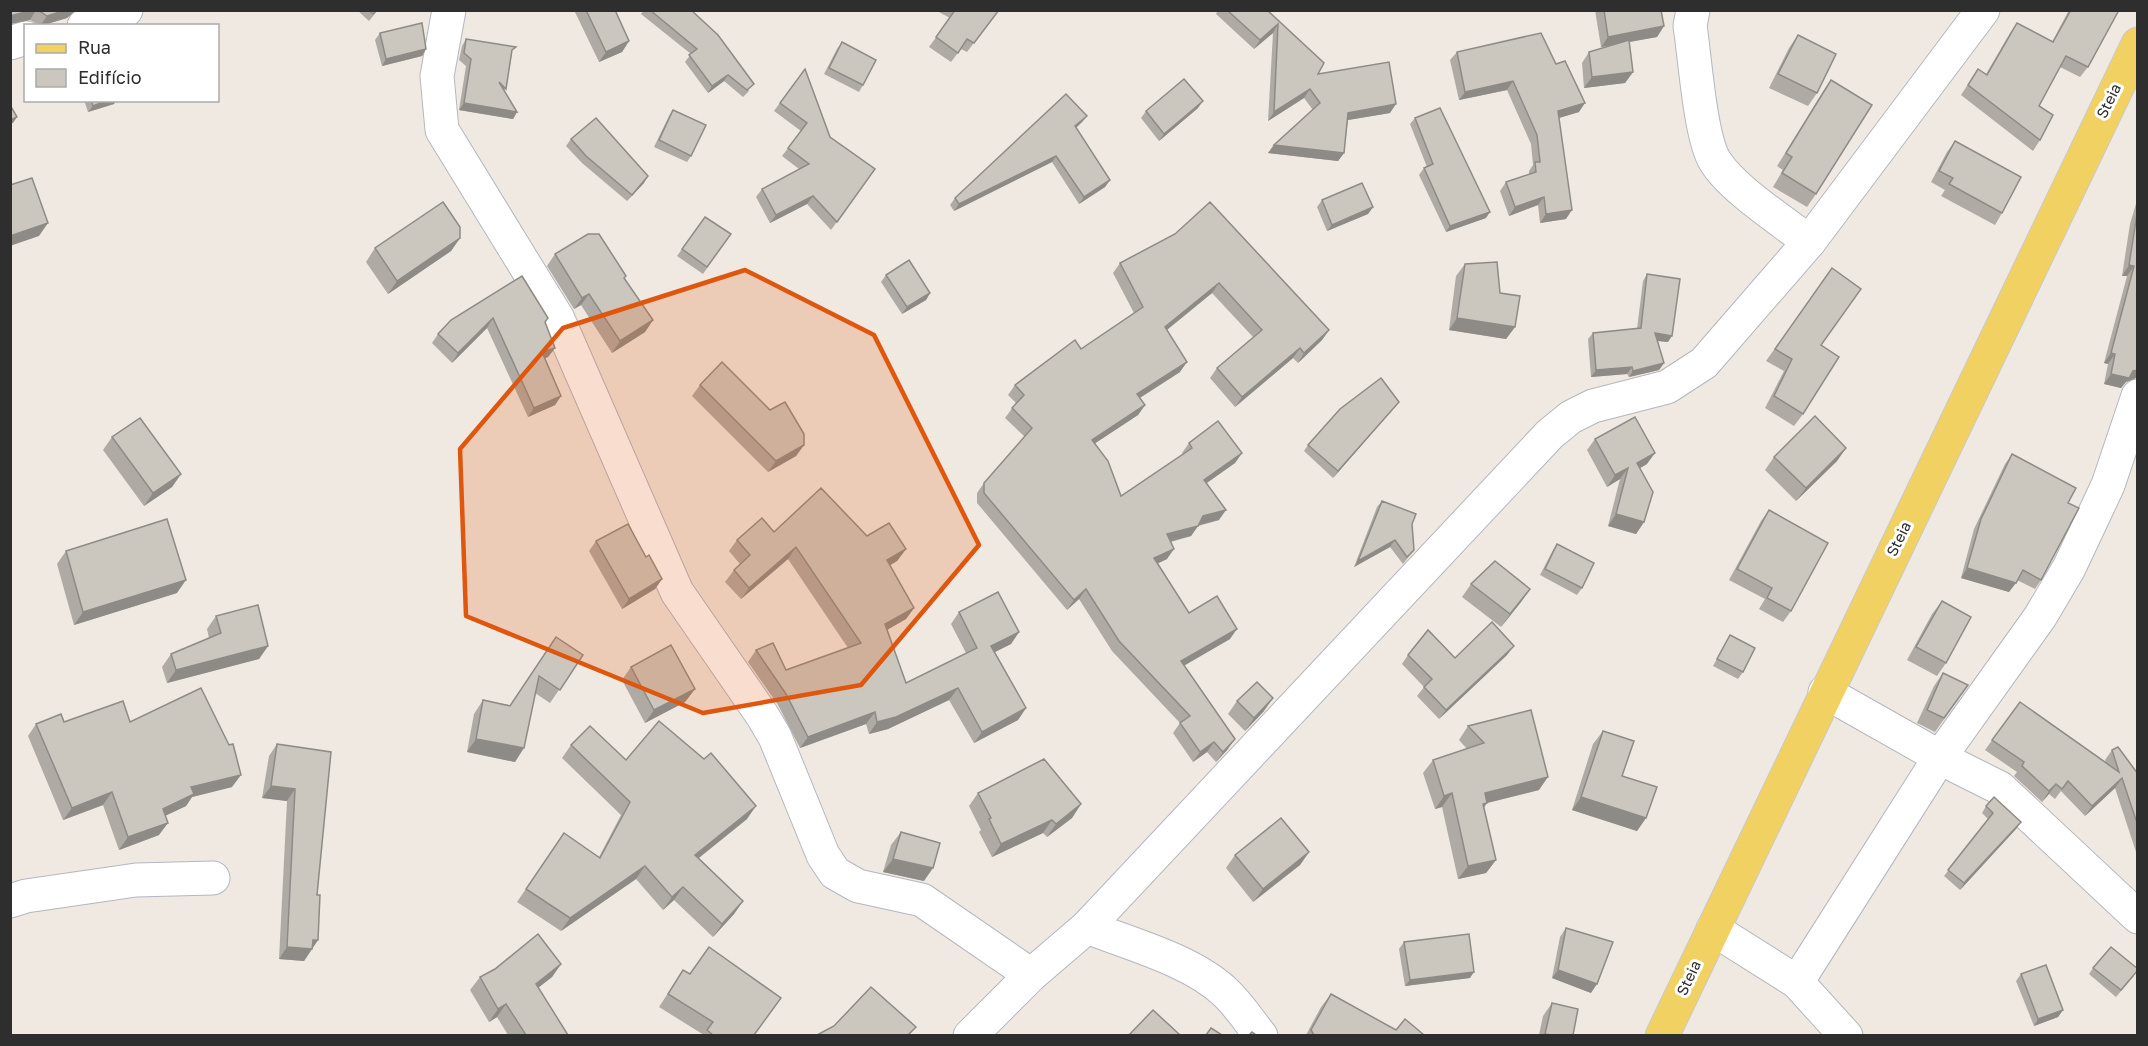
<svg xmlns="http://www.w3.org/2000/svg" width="2148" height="1046" font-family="'Golos Text',sans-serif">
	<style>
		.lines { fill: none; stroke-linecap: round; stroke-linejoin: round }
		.street-casing { stroke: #b4b7c1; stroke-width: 35 }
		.primary-casing { stroke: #c9c9c9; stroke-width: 35 }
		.street { stroke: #fff; stroke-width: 33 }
		.primary { stroke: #f2d163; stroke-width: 33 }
		.wall { fill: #afaba4 }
		.shaded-wall { fill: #8e8b86 }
		.building { fill: #cbc7bf; stroke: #8e8b86; stroke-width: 1.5 }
		.marked { fill: #df570e; fill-opacity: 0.2; stroke: #df570e; stroke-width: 4.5; stroke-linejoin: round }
		.labels { text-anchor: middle; stroke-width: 6; stroke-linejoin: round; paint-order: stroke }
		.street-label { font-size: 15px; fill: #2e2e2e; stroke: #fff }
	</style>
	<rect width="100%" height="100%" fill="#efe9e1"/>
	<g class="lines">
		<g class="street-casing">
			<g id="street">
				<path d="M449 10 437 76 442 130 558 319 677 592 762 715 775 737 823 855 835 873 858 886 922 900 1031 975"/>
				<path d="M1693 10 1690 26C1695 57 1700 137 1715 161 1732 189 1783 221 1809 242"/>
				<path d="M84 26 115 17 126 10"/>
				<path d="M10 43 26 38"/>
				<path d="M1825 692 1956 766 2000 788 2138 917"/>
				<path d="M10 901 26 896 136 880 213 878"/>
				<path d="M1087 927C1130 944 1191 960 1225 992 1239 1005 1249 1021 1261 1036"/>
				<path d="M1713 929 1797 982 1846 1036"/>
				<path d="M1797 982 1940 757 2040 617 2069 568 2108 485 2138 396"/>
				<path d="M970 1036 1031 975 1087 927 1550 434 1571 417 1593 406 1667 387 1704 363 1809 242 1983 10"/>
			</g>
		</g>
		<g class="primary-casing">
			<path id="primary" d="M1662 1036 2138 44"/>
		</g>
		<use href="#street" class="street"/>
		<use href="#primary" class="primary"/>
	</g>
	<g class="wall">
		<path d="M10 10H76L67 18 41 26 30 20 10 24Z"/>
		<path d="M357 10H378L369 21Z"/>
		<path d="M574 10H615L629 41 622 52 599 62Z"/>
		<path d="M644 10H691L749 91 743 97 724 81 708 93 685 62 691 54 641 14Z"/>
		<path d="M935 10H999L967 52 961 49 951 62 929 47 950 18Z"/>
		<path d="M1218 10H1268L1318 74 1390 113 1348 120 1344 153 1338 161 1268 153 1274 145 1313 110 1304 98 1268 121 1273 33 1254 49 1216 14Z"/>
		<path d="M1595 10H1661L1664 26 1657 37 1629 42 1633 72 1625 83 1584 88 1582 63 1589 52 1614 45 1601 47Z"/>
		<path d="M2069 10H2119L2088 67 2080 77 2060 67 2039 106 2040 140 2033 151 1961 95 1978 69 1986 74 2010 33 2017 23 2052 42Z"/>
		<path d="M380 33 426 49 422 56 382 66 375 40Z"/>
		<path d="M1798 35 1817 93 1808 106 1769 88 1789 48Z"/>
		<path d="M466 39 512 53 506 89 504 91 517 112 513 119 459 110 466 66 459 60 462 46Z"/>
		<path d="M842 42 863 85 859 92 824 74 837 49Z"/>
		<path d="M1457 52 1579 112 1559 118 1566 219 1540 223 1538 205 1509 216 1500 191 1506 182 1529 174V171L1533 165 1531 144 1507 90 1459 100 1450 60Z"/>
		<path d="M805 69 830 137 875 169 831 230 807 204 770 223 756 197 762 189 799 169 782 156 801 131 774 111Z"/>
		<path d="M1831 80 1816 194 1807 207 1773 187 1783 170 1777 166 1822 93Z"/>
		<path d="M84 100H116L114 104 88 112Z"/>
		<path d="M1198 108 1159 141 1141 118 1146 111Z"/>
		<path d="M673 110 691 156 687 162 654 147 669 116Z"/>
		<path d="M1087 116 1082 122 1076 128 1110 180 1105 187 1079 204 1052 162 954 211 950 205 955 198Z"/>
		<path d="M1415 118 1486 218 1446 232 1419 175 1424 168 1427 167 1410 124Z"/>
		<path d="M571 139 644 183 627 201 582 163 566 146Z"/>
		<path d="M1955 141 2002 213 1995 225 1941 196 1945 190 1931 182 1947 152Z"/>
		<path d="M2138 197V375L2136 378 2126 382 2121 388 2104 384 2108 364 2104 363 2127 276H2122L2130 224Z"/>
		<path d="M1322 200 1373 207 1368 214 1327 231 1317 207Z"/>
		<path d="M705 217 731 234 703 274 677 256Z"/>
		<path d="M1175 234 1329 330 1322 340 1298 363 1293 358 1235 407 1210 378 1217 368 1253 337 1212 293 1167 330 1180 372 1140 398 1145 405 1138 415 1095 443 1121 496 1183 454 1182 453 1189 443 1242 453 1235 463 1206 483 1219 520 1198 526 1191 536 1171 542 1167 559 1157 564 1189 613 1230 639 1184 665 1228 749 1216 762 1207 752 1193 762 1173 733 1180 723 1112 651 1079 599 1067 610 977 503V493L984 483 1025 437 1005 418 1016 403 1008 395 1015 385 1081 349 1134 313 1113 273 1120 263Z"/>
		<path d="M460 238 451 251 388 294 366 262 375 248Z"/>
		<path d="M555 254 624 278 653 320 645 332 612 353 581 305 574 309 547 266Z"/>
		<path d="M1465 264 1500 293 1515 327 1506 339 1449 330 1456 276Z"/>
		<path d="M1832 268 1821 345 1803 414 1794 426 1765 408 1784 371 1766 361Z"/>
		<path d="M1647 274 1668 342 1657 341 1664 363 1659 370 1629 377 1627 374 1591 377 1588 339 1593 333 1637 329 1643 281Z"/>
		<path d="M886 275 930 293 926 300 902 314 881 282Z"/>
		<path d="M522 276 555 348 548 357 545 358 561 396 555 405 528 417 487 328 452 363 432 343 438 334Z"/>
		<path d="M700 385 804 445 796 456 768 472 692 396Z"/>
		<path d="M1399 402 1394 408 1333 478 1304 451 1308 445Z"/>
		<path d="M112 437 181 474 172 487 144 506 103 450Z"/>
		<path d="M1595 439 1647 464 1640 468 1644 522 1636 534 1608 526 1620 479 1607 487 1587 450Z"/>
		<path d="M1846 448 1837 461 1796 501 1765 470 1774 457Z"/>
		<path d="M2012 454 2068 503 2041 580 2035 589 2017 580 2009 592 1961 578 1974 529 2005 464Z"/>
		<path d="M1382 501 1412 524 1414 550 1403 564 1390 547 1354 567 1377 507Z"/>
		<path d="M1769 510 1791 611 1783 622 1759 609 1765 599 1729 580 1761 521Z"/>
		<path d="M774 532 867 536 906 549 897 561 890 565 914 608 906 619 887 630 906 683 966 653 951 624 959 612 1019 632 1011 644 995 652 1026 708 1018 720 974 743 949 700 888 729 869 734 866 724 800 748 778 705 748 662 756 650 786 670 848 648 788 559 741 599 725 582 734 570 740 564 729 551 737 540Z"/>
		<path d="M596 541 646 557 662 579 655 589 622 609 589 551Z"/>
		<path d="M1557 544 1582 588 1577 595 1540 575 1553 550Z"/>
		<path d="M66 551 177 593 74 625 57 564Z"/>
		<path d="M1471 584 1530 589 1521 602 1501 627 1462 597Z"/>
		<path d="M1942 601 1946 663 1937 676 1907 660 1932 614Z"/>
		<path d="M216 616 268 646 259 659 167 683 162 667 171 654 209 638 207 629Z"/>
		<path d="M1730 635 1743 672 1738 679 1713 666Z"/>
		<path d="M556 637 583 655 550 703 535 693 515 762 467 752 474 714 483 700 510 705Z"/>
		<path d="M1408 655 1455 658 1507 655 1439 719 1417 696 1424 687 1402 664Z"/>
		<path d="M631 667 695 689 685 702 645 723 622 680Z"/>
		<path d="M1943 673 1968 685 1935 732 1917 723 1934 686Z"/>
		<path d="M1237 701 1264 711 1245 731 1228 714Z"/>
		<path d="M2020 702 2106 762 2105 760 2112 750 2138 774V858L2115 788 2085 816 2061 791 2055 799 2049 794 2042 802 2014 776 2017 772 1985 750Z"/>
		<path d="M64 722H130L232 787 192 797 186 806 165 816 159 835 119 850 103 805 63 820 28 736 36 724Z"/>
		<path d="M1468 726 1539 790 1487 803 1484 807 1496 860 1486 873 1458 879 1442 807 1435 809 1423 773 1433 760 1467 749 1459 740Z"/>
		<path d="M1603 731 1622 776 1646 818 1637 831 1572 810 1593 744Z"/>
		<path d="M277 744 331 752 317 895 318 940 304 961 279 959 287 801 262 798 269 756Z"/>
		<path d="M571 745 626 760 747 819 699 858 743 901 734 914 713 937 674 900 663 910 636 879 561 931 517 902 564 833 599 857 621 815 562 758Z"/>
		<path d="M978 793 1081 804 1072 818 1047 837 1043 833 992 857 979 832 981 830 969 806Z"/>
		<path d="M1986 806 2021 822 2016 829 1960 890 1944 876 1988 819 1982 813Z"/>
		<path d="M901 832 924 881 883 872 891 845Z"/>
		<path d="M1309 852 1300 865 1253 902 1226 868 1235 855Z"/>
		<path d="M1566 928 1591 993 1552 978 1560 937Z"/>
		<path d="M1404 942 1470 978 1405 986 1399 949Z"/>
		<path d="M561 964 552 977 538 988 568 1035H508L497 1017 489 1022 470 990 480 977Z"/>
		<path d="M2093 968 2134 976 2116 997 2089 974Z"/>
		<path d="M683 970 754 1035H703H704L659 1007Z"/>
		<path d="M2021 974 2063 1010 2058 1017 2034 1026 2016 981Z"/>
		<path d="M1331 994 1396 1030 1424 1035H1306L1321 1007Z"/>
		<path d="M1552 1003 1573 1035H1539L1543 1016Z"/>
	</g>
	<g class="shaded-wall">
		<path d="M33 10H36L30 20 10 24V16Z"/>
		<path d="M66 10H76L67 18 40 26 47 16Z"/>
		<path d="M1278 24 1273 33 1254 49 1260 40Z"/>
		<path d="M1664 26 1657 37 1601 47 1608 37Z"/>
		<path d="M629 41 622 52 599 62 606 52Z"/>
		<path d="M426 49 422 56 382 66 386 59Z"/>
		<path d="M1633 72 1625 83 1584 88 1592 77Z"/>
		<path d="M728 75 724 81 708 93 712 86Z"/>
		<path d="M1513 81 1507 90 1459 100 1465 92Z"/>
		<path d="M1310 89 1304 98 1268 121 1274 112Z"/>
		<path d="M108 100H116L114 104 88 112 93 106Z"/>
		<path d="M1203 101 1198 108 1159 141 1164 134Z"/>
		<path d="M464 103 517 112 513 119 459 110Z"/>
		<path d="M1585 103 1579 112 1552 120 1558 111Z"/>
		<path d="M1396 104 1390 113 1342 121 1348 113Z"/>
		<path d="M1087 116 1082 122 1070 133 1075 126Z"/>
		<path d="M17 117 13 123 10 124V120Z"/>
		<path d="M1274 145 1344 153 1338 161 1268 153Z"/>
		<path d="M1056 156 1052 162 954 211 959 204Z"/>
		<path d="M648 176 644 183 627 201 632 195Z"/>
		<path d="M1110 180 1105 187 1079 204 1084 197Z"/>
		<path d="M813 196 807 204 770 223 776 215Z"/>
		<path d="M1544 197 1538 205 1509 216 1515 207Z"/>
		<path d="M1373 207 1368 214 1327 231 1332 225Z"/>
		<path d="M1572 210 1566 219 1540 223 1546 214Z"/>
		<path d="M1490 212 1486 218 1446 232 1450 226Z"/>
		<path d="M48 223 39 236 10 246V236Z"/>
		<path d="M460 238 451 251 388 294 397 281Z"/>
		<path d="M2129 265 2134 266 2127 276H2122Z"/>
		<path d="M1219 283 1212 293 1158 337 1165 327Z"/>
		<path d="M930 293 926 300 902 314 907 307Z"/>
		<path d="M589 294 581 305 574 309 582 298Z"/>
		<path d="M493 318 487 328 452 363 458 353Z"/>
		<path d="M1457 318 1515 327 1506 339 1449 330Z"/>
		<path d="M653 320 645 332 612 353 620 341Z"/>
		<path d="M1329 330 1322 340 1298 363 1304 353Z"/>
		<path d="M1655 333 1672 336 1668 342 1650 340Z"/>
		<path d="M555 348 548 357 535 362 542 352Z"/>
		<path d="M1300 348 1293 358 1235 407 1242 397Z"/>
		<path d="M2111 353 2115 354 2108 364 2104 363Z"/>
		<path d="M1187 362 1180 372 1130 404 1137 394Z"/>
		<path d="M1664 363 1659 370 1629 377 1633 371Z"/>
		<path d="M1632 367 1627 374 1591 377 1596 370Z"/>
		<path d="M2138 370V375L2136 378 2126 382 2133 371Z"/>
		<path d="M2111 374 2129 378 2121 388 2104 384Z"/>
		<path d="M561 396 555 405 528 417 534 408Z"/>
		<path d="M1399 402 1394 408 1333 478 1338 471Z"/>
		<path d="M1145 405 1138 415 1085 450 1092 440Z"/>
		<path d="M804 445 796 456 768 472 776 461Z"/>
		<path d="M1846 448 1837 461 1796 501 1806 488Z"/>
		<path d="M1242 453 1235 463 1197 490 1204 480Z"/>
		<path d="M1655 453 1647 464 1628 475 1637 463Z"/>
		<path d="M1628 468 1620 479 1607 487 1615 475Z"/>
		<path d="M181 474 172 487 144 506 153 493Z"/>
		<path d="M1226 510 1219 520 1196 526 1203 516Z"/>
		<path d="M1616 514 1644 522 1636 534 1608 526Z"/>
		<path d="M1198 526 1191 536 1160 544 1167 534Z"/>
		<path d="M1395 540 1390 547 1354 567 1358 561Z"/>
		<path d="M796 547 788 559 741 599 749 588Z"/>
		<path d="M906 549 897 561 879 572 887 560Z"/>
		<path d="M1174 549 1167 559 1147 568 1154 558Z"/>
		<path d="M1967 568 2016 583 2009 592 1961 578Z"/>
		<path d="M662 579 655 589 622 609 629 599Z"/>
		<path d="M186 580 177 593 74 625 83 612Z"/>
		<path d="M1086 589 1079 599 1067 610 1074 600Z"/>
		<path d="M1530 589 1521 602 1501 627 1510 614Z"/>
		<path d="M914 608 906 619 876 636 885 624Z"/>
		<path d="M1237 629 1230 639 1175 671 1181 661Z"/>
		<path d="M1019 632 1011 644 983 658 991 646Z"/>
		<path d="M268 646 259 659 167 683 176 670Z"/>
		<path d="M1514 646 1507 655 1439 719 1446 710Z"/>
		<path d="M958 688 949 700 888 729 869 734 877 722Z"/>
		<path d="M695 689 685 702 645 723 654 710Z"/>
		<path d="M1273 698 1264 711 1245 731 1254 718Z"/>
		<path d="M1026 708 1018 720 974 743 982 732Z"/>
		<path d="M875 712 866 724 800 748 808 737Z"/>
		<path d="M476 739 524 748 515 762 467 752Z"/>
		<path d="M1235 739 1228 749 1216 762 1223 752Z"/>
		<path d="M1214 742 1207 752 1193 762 1200 752Z"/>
		<path d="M241 775 232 787 192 797 186 806 154 821 163 809 191 787Z"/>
		<path d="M1548 777 1539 790 1487 803 1478 816 1485 793Z"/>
		<path d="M2122 778 2115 788 2085 816 2092 806Z"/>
		<path d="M2056 784 2049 794 2042 802 2049 791Z"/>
		<path d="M271 786 295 789 287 801 262 798Z"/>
		<path d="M112 792 103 805 63 820 72 808Z"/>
		<path d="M1452 793 1442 807 1435 809 1444 796Z"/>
		<path d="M1581 797 1646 818 1637 831 1572 810Z"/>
		<path d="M1081 804 1072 818 1047 837 1056 824Z"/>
		<path d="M756 806 747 819 686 868 695 855Z"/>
		<path d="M1052 820 1043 833 992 857 1001 844Z"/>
		<path d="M2021 822 2016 829 1960 890 1964 883Z"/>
		<path d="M168 823 159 835 119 850 128 837Z"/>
		<path d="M1309 852 1300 865 1253 902 1263 889Z"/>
		<path d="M893 859 933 868 924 881 883 872Z"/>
		<path d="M1496 860 1486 873 1458 879 1468 866Z"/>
		<path d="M645 866 636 879 561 931 570 918Z"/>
		<path d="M683 887 674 900 663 910 672 897Z"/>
		<path d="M743 901 734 914 713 937 722 924Z"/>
		<path d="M313 940H318L304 961 279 959 287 947Z"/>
		<path d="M561 964 552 977 526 997 536 984Z"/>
		<path d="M1558 970 1597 984 1591 993 1552 978Z"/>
		<path d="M1474 972 1470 978 1405 986 1410 980Z"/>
		<path d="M506 1004 497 1017 489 1022 498 1009Z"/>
		<path d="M2063 1010 2058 1017 2034 1026 2038 1019Z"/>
	</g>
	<g class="building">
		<path d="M10 10H33L10 16Z"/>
		<path d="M38 10H66L47 16Z"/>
		<path d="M369 10H377L373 14Z"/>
		<path d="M586 10H615L629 41 606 52Z"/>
		<path d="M650 10H691L718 35 754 84 747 90 728 75 712 86 689 55 697 49Z"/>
		<path d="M955 10H999L974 43 967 39 958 53 936 37Z"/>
		<path d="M1227 10H1267L1324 63 1318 74 1389 62 1396 104 1348 113 1344 153 1274 145 1320 103 1310 89 1274 112 1278 24 1260 40Z"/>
		<path d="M1604 10H1661L1664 26 1608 37Z"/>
		<path d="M2071 10H2119L2088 67 2066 56 2039 106 2053 115 2040 140 1968 85 1978 69 1987 75 2017 23 2053 42Z"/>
		<path d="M422 23 426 49 386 59 380 33Z"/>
		<path d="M1541 33 1556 64 1565 61 1585 103 1558 111 1572 210 1546 214 1544 197 1515 207 1506 182 1536 172 1535 162H1540L1537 135 1513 81 1465 92 1457 52Z"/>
		<path d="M1798 35 1836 54 1817 93 1778 74Z"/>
		<path d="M466 39 516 47 512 50 506 89 499 82 517 112 464 103 471 59 464 53Z"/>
		<path d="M1629 40 1633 72 1592 77 1589 52Z"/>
		<path d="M842 42 876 60 863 85 829 68Z"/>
		<path d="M805 69 830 137 875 169 837 222 813 196 776 215 762 189 809 164 788 148 807 123 780 103Z"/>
		<path d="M1184 79 1203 101 1164 134 1146 111Z"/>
		<path d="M1831 80 1872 105 1816 194 1782 173 1792 157 1786 153Z"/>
		<path d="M1066 94 1087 116 1075 126 1110 180 1084 197 1056 156 959 204 955 198Z"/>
		<path d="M91 100H108L93 106Z"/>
		<path d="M10 105 17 117 10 120Z"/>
		<path d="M1440 108 1490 212 1450 226 1424 168 1433 164 1415 118Z"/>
		<path d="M673 110 706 125 691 156 659 140Z"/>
		<path d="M596 118 648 176 632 195 586 156 571 139Z"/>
		<path d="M1955 141 2021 177 2002 213 1949 184 1953 178 1939 171Z"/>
		<path d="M32 178 48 223 10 236V185Z"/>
		<path d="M1362 183 1373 207 1332 225 1322 200Z"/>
		<path d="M443 202 460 227V238L397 281 375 248Z"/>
		<path d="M1210 202 1329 330 1304 353 1300 348 1242 397 1217 368 1262 330 1219 283 1165 327 1187 362 1137 394 1145 405 1092 440 1108 461 1121 496 1192 448 1189 443 1218 421 1242 453 1204 480 1226 510 1203 516 1198 526 1167 534 1174 549 1154 558 1189 613 1217 596 1237 629 1181 661 1235 739 1223 752 1214 742 1200 752 1180 723 1190 716 1119 641 1086 589 1074 600 984 493V483L1032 428 1012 408 1024 395 1015 385 1075 340 1081 349 1143 307 1120 263 1175 234Z"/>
		<path d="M2137 214 2138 370 2133 371 2129 378 2111 374 2115 354 2111 353 2134 266 2129 265Z"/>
		<path d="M705 217 731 234 707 267 682 249Z"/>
		<path d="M588 234H599L626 276 624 278 653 320 620 341 589 294 582 298 555 254Z"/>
		<path d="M909 260 930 293 907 307 886 275Z"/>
		<path d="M1497 262 1500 293 1520 296 1515 327 1457 318 1465 264Z"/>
		<path d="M1832 268 1861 289 1821 345 1839 357 1803 414 1774 396 1792 359 1775 349Z"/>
		<path d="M1647 274 1680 279 1672 336 1655 333 1664 363 1633 371 1632 367 1596 370 1593 333 1641 328Z"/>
		<path d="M522 276 548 318 545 322 555 348 542 352 561 396 534 408 493 318 458 353 438 334 451 320Z"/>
		<path d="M722 362 770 410 785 402 804 434V445L776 461 700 385Z"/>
		<path d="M1381 378 1399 402 1338 471 1308 445 1340 409Z"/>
		<path d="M1815 416 1846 448 1806 488 1774 457Z"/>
		<path d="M1635 417 1655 453 1637 463 1653 492 1644 522 1616 514 1628 468 1615 475 1595 439Z"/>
		<path d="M140 418 181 474 153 493 112 437Z"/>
		<path d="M2012 454 2076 488 2068 503 2079 508 2041 580 2023 570 2016 583 1967 568 1981 519Z"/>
		<path d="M821 488 867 536 889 523 906 549 887 560 914 608 885 624 906 683 977 648 959 612 998 592 1019 632 991 646 1026 708 982 732 958 688 896 717 877 722 875 712 808 737 786 694 756 650 773 643 786 670 861 643 796 547 749 588 734 570 750 555 737 540 762 518 774 532Z"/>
		<path d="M1382 501 1416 514 1412 524 1414 550 1407 557 1395 540 1358 561Z"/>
		<path d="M1769 510 1828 543 1791 611 1767 598 1772 588 1737 569Z"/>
		<path d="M167 519 186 580 83 612 66 551Z"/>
		<path d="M628 524 646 557 649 555 662 579 629 599 596 541Z"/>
		<path d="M1557 544 1594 563 1582 588 1545 569Z"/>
		<path d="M1495 561 1530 589 1510 614 1471 584Z"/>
		<path d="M1942 601 1971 617 1946 663 1916 647Z"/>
		<path d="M258 605 268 646 176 670 171 654 221 633 216 616Z"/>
		<path d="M1492 622 1514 646 1446 710 1424 687 1432 679 1408 655 1428 630 1455 658Z"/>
		<path d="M1730 635 1755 648 1743 672 1717 659Z"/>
		<path d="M556 637 583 655 560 690 539 676 524 748 476 739 483 700 510 706Z"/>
		<path d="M671 645 695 689 654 710 631 667Z"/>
		<path d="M1943 673 1968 685 1944 718 1927 710Z"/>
		<path d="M1257 682 1273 698 1254 718 1237 701Z"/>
		<path d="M201 688 229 745 233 744 241 775 191 787 194 794 163 809 168 823 128 837 112 792 72 808 36 724 61 714 64 722 123 701 130 722Z"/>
		<path d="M2020 702 2119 772 2112 750 2118 747 2138 774V826L2122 778 2092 806 2068 781 2062 789 2056 784 2049 791 2022 766 2024 762 1992 740Z"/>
		<path d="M1531 710 1548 777 1485 793 1487 803 1483 804 1496 860 1468 866 1452 793 1444 796 1433 760 1484 743 1468 726Z"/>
		<path d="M659 721 704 759 711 753 756 806 695 855 743 901 722 924 683 887 672 897 645 866 570 918 526 889 564 833 600 858 630 802 571 745 590 726 626 760Z"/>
		<path d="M1603 731 1634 741 1622 776 1657 787 1646 818 1581 797Z"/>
		<path d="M277 744 331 752 317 895H320L318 940H313L312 949 287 947 295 789 271 786Z"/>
		<path d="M1044 759 1081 804 1056 824 1052 820 1001 844 989 819 991 818 978 793Z"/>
		<path d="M1994 797 2021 822 1964 883 1948 870 1993 813 1986 806Z"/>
		<path d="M1281 818 1309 852 1263 889 1235 855Z"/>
		<path d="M901 832 940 843 933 868 893 859Z"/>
		<path d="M1566 928 1613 942 1597 984 1558 970Z"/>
		<path d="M538 934 561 964 536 984 568 1035H526L506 1004 498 1009 480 977 495 969Z"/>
		<path d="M1469 934 1474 972 1410 980 1404 942Z"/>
		<path d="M709 947 781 998 754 1035H713L707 1030 713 1022 668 994 683 970 690 974Z"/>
		<path d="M2111 947 2138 969V970L2121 990 2093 968Z"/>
		<path d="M2046 965 2063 1010 2038 1019 2021 974Z"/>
		<path d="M871 987 916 1027 908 1035H817L834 1026Z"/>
		<path d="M1331 994 1396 1030 1405 1019 1424 1035H1314L1311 1030Z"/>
		<path d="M1552 1003 1578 1009 1573 1035H1551L1545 1034Z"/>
		<path d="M1153 1010 1180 1035H1129Z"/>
		<path d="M1211 1028 1222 1035H1206Z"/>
		<path d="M1252 1032 1256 1035H1249Z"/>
	</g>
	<path class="marked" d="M745 270 874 335 979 545 861 685 703 713 466 616 460 449 563 328Z"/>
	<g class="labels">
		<g class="street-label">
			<text transform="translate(2109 101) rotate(-64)" y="5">Steia</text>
			<text transform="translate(1899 539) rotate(-64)" y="5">Steia</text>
			<text transform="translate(1689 978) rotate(-65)" y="5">Steia</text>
		</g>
	</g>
	<rect width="2148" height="1046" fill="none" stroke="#2e2e2e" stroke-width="24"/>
	<rect x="24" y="24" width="195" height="78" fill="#ffffff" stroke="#ababab" stroke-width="1.5"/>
	<rect x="36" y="44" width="30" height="9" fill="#f2d163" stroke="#ababab" stroke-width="1.5"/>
	<text x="78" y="54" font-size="18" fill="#2e2e2e">Rua</text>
	<rect x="36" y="69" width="30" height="18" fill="#cbc7bf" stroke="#ababab" stroke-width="1.5"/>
	<text x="78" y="84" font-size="18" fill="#2e2e2e">Edifício</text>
</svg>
